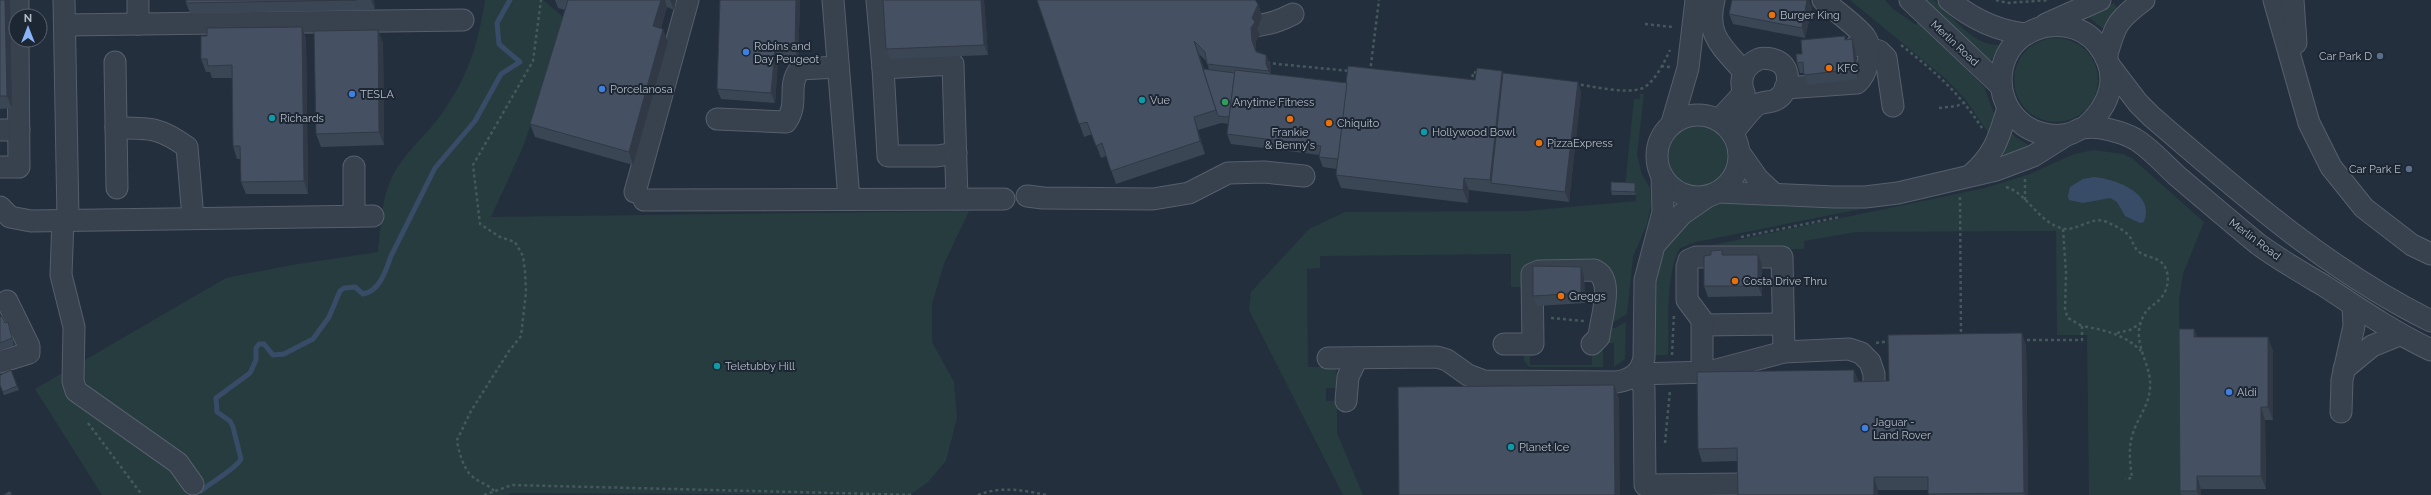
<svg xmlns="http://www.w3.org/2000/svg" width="2431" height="495" font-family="Raleway,sans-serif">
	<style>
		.green { fill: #263c3f }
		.water { fill: #394c67 }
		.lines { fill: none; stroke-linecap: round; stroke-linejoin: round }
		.stream { stroke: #394c67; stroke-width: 5 }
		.minor-casing { stroke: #565f6c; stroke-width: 23 }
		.path { stroke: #44595c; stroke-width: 2.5; stroke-dasharray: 3 3; stroke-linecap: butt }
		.minor { stroke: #38414e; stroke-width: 21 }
		.wall { fill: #3b4654; fill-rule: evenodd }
		.shaded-wall { fill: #303945 }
		.building { fill: #455162; stroke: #303945 }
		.food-dot { fill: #e8710a; stroke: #1d2633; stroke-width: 1.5 }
		.shop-dot { fill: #3f7fe0; stroke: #1d2633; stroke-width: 1.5 }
		.service-dot { fill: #5c6f8a; stroke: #1d2633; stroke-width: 1.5 }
		.culture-dot { fill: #0f9aa8; stroke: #1d2633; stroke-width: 1.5 }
		.leisure-dot { fill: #2e9e5b; stroke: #1d2633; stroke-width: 1.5 }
		.labels { text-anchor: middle; stroke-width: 4; stroke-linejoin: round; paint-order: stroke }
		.poi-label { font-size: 11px; fill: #b4bcc9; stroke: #1d2633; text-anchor: start }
		.street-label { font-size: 11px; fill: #b4bcc9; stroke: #1d2633 }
	</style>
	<rect width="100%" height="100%" fill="#242f3e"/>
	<g class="green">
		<path d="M485 0H543L567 20 523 147 491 217 969 211 944 264 932 304V342L954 382 957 418 946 461 928 482 910 495 511 493 507 495H102L35 389 226 278 292 265 378 252C381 227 381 198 393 175 402 156 424 137 437 120 466 82 478 47 485 0Z"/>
		<path d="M1850 0H1885L1893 9 1916 25 1919 21 1984 87 1995 116 1991 137 1966 100 1946 79Z"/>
		<path d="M1922 0H1934C1953 16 1972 46 2000 45L1989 64Z"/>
		<path d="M2114 3 2119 11 2106 31 2088 17Z"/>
		<circle cx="2056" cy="80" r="42"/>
		<path d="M1640 94H1644L1637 155 1642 175 1650 188 1651 206 1647 224 1633 257 1627 314 1612 323H1609L1605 274 1523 287H1511V254L1320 256V268L1307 269 1308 367H1329L1336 370 1337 388H1326V401H1337V433L1363 495H1343L1249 310 1251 292 1309 229 1345 212 1526 211 1636 201V186H1625L1634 99H1640Z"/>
		<circle cx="1698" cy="156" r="31"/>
		<path d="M2010 131 2015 137 2032 147 2008 158 2002 153Z"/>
		<path d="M2094 150 2123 154 2133 159 2204 222 2183 274 2179 300 2181 495H2089L2087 335H2057L2056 231 1856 232 1804 241V249L1689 250 1985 188 2030 174 2074 154Z"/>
		<path d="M1726 198 1881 205 1696 242 1680 248C1665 275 1669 324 1668 355H1652C1652 321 1648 261 1673 234 1679 228 1686 224 1692 219 1703 210 1712 203 1726 198Z"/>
		<path d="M1626 322 1625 359 1614 367V343H1609V328H1615Z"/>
		<path d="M1603 345V367H1529L1524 360V350H1530V365H1592V350Z"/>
	</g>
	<path class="water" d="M2094 177C2115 179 2156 193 2144 222L2140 223 2125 216 2117 202 2110 198 2083 203 2069 200 2068 196 2070 187 2083 179Z"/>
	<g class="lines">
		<path class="stream" d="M201 491C210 483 237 468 241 459L233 427 230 421 217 412 216 398 250 373 256 360V348L259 344H264L273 355 284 354 313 339 329 317 340 291 344 288 355 287 363 294C380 291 386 270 391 256L435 168 475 121 501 74 520 62 499 44 497 23 510 0"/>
		<g class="minor-casing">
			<g id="minor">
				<path d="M18 0V16"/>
				<path d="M64 0 68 219"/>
				<path d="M833 0 849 199"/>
				<path d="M877 0 883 68 888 156H937L956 153"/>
				<path d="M1223 0C1227 38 1270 26 1293 14"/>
				<path d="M1714 0C1705 36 1723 47 1744 72"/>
				<path d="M1910 0 2001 86"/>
				<path d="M1949 0C1972 19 1997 31 2026 34"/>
				<path d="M2274 0 2309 123 2331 167 2364 208 2412 245 2431 254"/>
				<path d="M2293 0 2296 43"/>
				<path d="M138 24V0"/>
				<path d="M2046 24 2100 0"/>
				<path d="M65 25 463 20"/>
				<path d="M1857 45 1879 51 1886 58 1893 106"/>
				<path d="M2106 58C2115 25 2117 20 2144 0"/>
				<path d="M115 62 117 188"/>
				<path d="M2109 65 2138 103 2151 116C2238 191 2327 270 2431 321"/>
				<path d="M883 68 953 64 957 199"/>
				<path d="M1785 88 1857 83C1867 74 1874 50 1865 37 1856 25 1835 11 1823 0"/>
				<circle cx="1698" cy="156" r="41"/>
				<path d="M717 119 786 122C800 102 786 87 800 69L838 67"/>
				<path d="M1719 120 1744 93C1738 78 1745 65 1759 59 1763 57 1773 59 1777 61 1792 67 1790 92 1777 99 1772 103 1765 101 1759 104 1752 107 1738 127 1732 133"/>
				<path d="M1672 123 1688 68 1696 0"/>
				<path d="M116 128C150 128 159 127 187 147L193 218"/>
				<path d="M2084 128C2110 106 2122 75 2098 45 2082 24 2051 20 2028 33 1996 50 1992 97 2019 121 2031 133 2052 138 2069 134 2074 133 2078 129 2083 128 2098 125 2122 132 2135 139 2150 148 2163 163 2176 175 2203 198 2230 221 2258 244 2278 259 2301 272 2323 285 2358 308 2393 332 2431 350"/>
				<path d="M0 130H19"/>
				<path d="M1739 152 1758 179 1773 193"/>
				<path d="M0 167H19L18 40"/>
				<path d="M354 167V216"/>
				<path d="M1971 175C1995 154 1999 137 2008 108"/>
				<path d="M635 192 688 0"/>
				<path d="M1718 192 1834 197H1865L1898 193 1996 170 2033 156 2068 134"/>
				<path d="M1027 196 1043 198 1153 199 1189 193 1228 173 1264 172 1304 176"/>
				<path d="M644 200 1004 199"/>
				<path d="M0 207 10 217 31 221 373 216"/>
				<path d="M63 219 61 275 74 327 73 381 76 391 178 463 193 484"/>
				<path d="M1657 242 1682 214 1708 196"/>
				<path d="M1703 325 1783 324"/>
				<path d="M1504 344H1530"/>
				<path d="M1533 344 1532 274 1539 271 1594 270C1616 279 1600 320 1599 337L1592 344"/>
				<path d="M1328 358 1437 357 1447 360 1468 375 1484 381 1616 382C1631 380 1641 373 1644 358L1645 280 1663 212 1662 176"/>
				<path d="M0 362 29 353V346L7 301"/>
				<path d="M2344 369 2372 346 2399 335"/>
				<path d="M1702 372V320L1687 300V267L1689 260 1696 257H1782L1784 352"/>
				<path d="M1346 401 1348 377 1357 358"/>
				<path d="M2341 412 2342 380 2354 326 2353 306"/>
				<path d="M1742 484 1645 485 1644 388 1637 374 1709 372 1784 352 1849 349 1861 353 1870 362 1874 374V386"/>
			</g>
		</g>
		<g class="path">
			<path d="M1996 0 2007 3 2049 0"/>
			<path d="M1645 24 1673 27"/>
			<path d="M1901 45C1935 72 1958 91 1982 128"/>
			<path d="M1267 63 1350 71"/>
			<path d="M1661 66 1670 67"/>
			<path d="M1370 72 1379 0"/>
			<path d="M1472 83 1473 72 1479 73"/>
			<path d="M1575 84C1593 86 1624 94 1640 89 1653 86 1665 61 1670 50"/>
			<path d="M1939 108 1957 106 1965 102"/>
			<path d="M2006 187C2027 193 2037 221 2061 228 2077 233 2090 215 2107 222 2115 226 2125 230 2130 237 2133 242 2134 248 2139 252 2146 257 2155 257 2161 262 2171 271 2169 289 2161 298 2156 304 2149 307 2145 313 2142 318 2140 324 2139 330 2137 350 2152 368 2150 388 2149 406 2138 417 2133 433 2128 447 2130 463 2132 478L2125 479"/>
			<path d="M1960 197 1961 336"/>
			<path d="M2025 200V179"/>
			<path d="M2063 229 2066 273 2065 310 2068 318 2082 326"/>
			<path d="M1741 237 1840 217"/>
			<path d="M1551 318 1584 321"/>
			<path d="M2117 333 2130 330 2141 323"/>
			<path d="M2021 340H2082V326C2105 330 2124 334 2141 351"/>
			<path d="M1876 343 1890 341"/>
			<path d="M1672 355 1674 314"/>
			<path d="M88 423 142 495"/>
			<path d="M1665 443 1670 390"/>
			<path d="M494 491C488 484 480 483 473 477 464 471 458 450 457 440L471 411 509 351 521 336 526 292 525 271 523 256 515 242 500 237 480 224 473 165 533 61 541 0"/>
			<path d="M484 495 512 485 914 495"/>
			<path d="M978 495C1000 486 1023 490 1046 495"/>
		</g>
		<use href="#minor" class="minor"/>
	</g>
	<g class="wall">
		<path d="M0 0 12 108 0 109Z"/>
		<path d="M186 0H374L375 10 190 13 186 3Z"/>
		<path d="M555 0H676L674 10 667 7 661 28 668 42 633 165 535 137 530 124 565 10 558 8Z"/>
		<path d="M720 0H800L798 61 778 60 775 103 721 99 717 89Z"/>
		<path d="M984 0 988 55 890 59 886 49Z"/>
		<path d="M1037 0H1256V1L1258 4 1262 17 1257 29 1260 35 1256 41V51L1266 55 1271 67V74L1347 83 1475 80 1502 71 1503 73 1578 82 1581 92 1569 202 1469 190 1468 203 1341 188 1336 175 1337 169 1323 167 1319 157 1320 155 1231 144 1227 134 1229 124 1221 123 1198 130 1205 154 1116 184 1106 156 1101 158 1092 134 1084 137ZM1199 54 1207 62 1209 70 1204 69Z"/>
		<path d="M1812 7 1805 38 1733 24 1729 14Z"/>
		<path d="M302 27 306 39 308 194H246L241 182V159H237L233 146 232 78H212L210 72H206L201 59 207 36Z"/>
		<path d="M378 30 383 43 384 145 321 147 316 134Z"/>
		<path d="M1852 39 1855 49 1858 79 1808 85 1804 73H1800L1797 63 1802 54 1846 40Z"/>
		<path d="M1635 183 1636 186V195H1612L1611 191Z"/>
		<path d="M1723 255 1762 265V296L1708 297 1704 286Z"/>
		<path d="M1581 267 1584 277 1585 303 1537 306 1533 296Z"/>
		<path d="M0 317 5 323 8 322 10 329 14 345 0 351Z"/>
		<path d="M2194 329 2197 337 2273 350V420H2265L2266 489H2201V495H2181L2180 491Z"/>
		<path d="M2026 345 2028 495H1929L1928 490H1878L1737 461 1702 462 1698 449 1854 370 1858 381H1889Z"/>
		<path d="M11 370 19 390 4 395 0 386Z"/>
	</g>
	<g class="shaded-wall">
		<path d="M5 0H10L12 108 7 96Z"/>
		<path d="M371 0H374L375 10Z"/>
		<path d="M661 0H665L667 7 658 39 653 26Z"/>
		<path d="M670 0H676L674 10Z"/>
		<path d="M796 0H800V1L798 61 795 51Z"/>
		<path d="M981 0H984L988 55 984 45Z"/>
		<path d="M1807 0H1809L1812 7 1805 38 1802 28Z"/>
		<path d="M1258 4 1262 17 1257 29 1260 35 1256 41V54L1252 41 1251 28 1252 18Z"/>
		<path d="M302 27 306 39 308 194 304 181Z"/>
		<path d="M663 29 668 42 633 165 629 152Z"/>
		<path d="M378 30 383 43 384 145 379 132Z"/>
		<path d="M1852 39 1855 49 1858 79 1855 69Z"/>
		<path d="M1194 41 1199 54 1218 116Z"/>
		<path d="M775 50 778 60 775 103 771 93Z"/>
		<path d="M1266 55 1271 67V75L1266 64Z"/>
		<path d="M1502 71 1507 83 1491 183 1495 193 1490 180Z"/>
		<path d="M1578 82 1581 92 1569 202 1565 192Z"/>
		<path d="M1194 117 1198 130 1205 154 1200 141Z"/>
		<path d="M1464 178 1469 190 1468 203 1463 190Z"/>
		<path d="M1635 183 1636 186V195L1635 192Z"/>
		<path d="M1758 255 1762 265V296L1758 286Z"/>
		<path d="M1581 267 1584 277 1585 303 1581 293Z"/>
		<path d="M2194 329 2199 342 2194 337Z"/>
		<path d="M2022 333 2026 345 2028 495H2025L2024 493Z"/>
		<path d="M2268 337 2273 350V420L2268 407Z"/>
		<path d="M1854 370 1859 383 1854 382Z"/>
		<path d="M1614 385 1619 398 1620 495H1615Z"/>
		<path d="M2261 407 2265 420 2266 489 2261 476Z"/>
		<path d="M2197 476 2201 489V495H2198L2197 491Z"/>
		<path d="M1874 477 1878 490V495H1874Z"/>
	</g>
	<g class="building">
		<path d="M0 0H5L7 96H0Z"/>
		<path d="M186 0H357L186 3Z"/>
		<path d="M568 0H661L653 26 663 29 629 152 530 124Z"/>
		<path d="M720 0H796L795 51 775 50 771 93 717 89Z"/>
		<path d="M883 0H981L984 45 886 49Z"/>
		<path d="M1037 0H1255L1258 4 1252 18 1255 22 1251 28 1252 41 1256 52 1266 55V64L1269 71 1207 64 1205 52 1194 41 1216 110 1194 117 1200 141 1111 171 1102 143 1096 146 1087 122 1079 124Z"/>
		<path d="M1732 0H1807L1802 28 1729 14Z"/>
		<path d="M302 27 304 181 241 182 240 146H233L232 65 208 66 207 59H201V36H207V28Z"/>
		<path d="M378 30 379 132 316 134 314 31Z"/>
		<path d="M1845 36V40L1852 39 1855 69 1804 75 1803 62 1797 63 1796 54H1802L1801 40Z"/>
		<path d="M1348 66 1475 80 1477 68 1502 71 1490 180 1464 178 1463 190 1336 175Z"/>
		<path d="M1203 69 1235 73 1229 117 1218 116Z"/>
		<path d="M1235 70 1347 83 1338 159 1319 157 1321 146 1227 134Z"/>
		<path d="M1503 73 1578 82 1565 192 1491 183Z"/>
		<path d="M1611 182 1635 183V192L1611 191Z"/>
		<path d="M1722 250V255H1758V286H1704V256L1711 255V251Z"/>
		<path d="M1533 266 1581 267V293L1533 296Z"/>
		<path d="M2 316 5 323 8 322 12 338 0 343V317Z"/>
		<path d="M2179 329H2194V337H2268V407H2261V476H2197V491H2180Z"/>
		<path d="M2022 333 2024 493 1928 494V477H1874V495H1738L1737 448 1698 449 1697 372 1854 370V382L1889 381 1888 335Z"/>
		<path d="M11 370 17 386 3 392 0 385V375Z"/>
		<path d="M1614 385 1615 495H1399L1398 387Z"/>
		<path d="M10 491 12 495H3Z"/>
	</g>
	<g class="food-dot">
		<circle cx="1772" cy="15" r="4"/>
		<circle cx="1829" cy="68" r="4"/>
		<circle cx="1290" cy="119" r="4"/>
		<circle cx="1329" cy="123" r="4"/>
		<circle cx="1539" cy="143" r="4"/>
		<circle cx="1735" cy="281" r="4"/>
		<circle cx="1561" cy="296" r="4"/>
	</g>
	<g class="shop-dot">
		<circle cx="746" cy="52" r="4"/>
		<circle cx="602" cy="89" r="4"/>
		<circle cx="352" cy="94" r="4"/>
		<circle cx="2229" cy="392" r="4"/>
		<circle cx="1865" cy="428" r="4"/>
	</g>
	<g class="service-dot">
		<circle cx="2380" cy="56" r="4"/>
		<circle cx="2409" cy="169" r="4"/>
	</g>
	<g class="culture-dot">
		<circle cx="1142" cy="100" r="4"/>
		<circle cx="272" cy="118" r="4"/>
		<circle cx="1424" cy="132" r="4"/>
		<circle cx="717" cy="366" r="4"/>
		<circle cx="1511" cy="447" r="4"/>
	</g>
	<circle class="leisure-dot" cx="1225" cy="102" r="4"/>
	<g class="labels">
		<g class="poi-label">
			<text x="1780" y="19">Burger King</text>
			<text x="754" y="50">Robins and<tspan x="754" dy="13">Day Peugeot</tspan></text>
			<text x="2372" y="60" text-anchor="end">Car Park D</text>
			<text x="1837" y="72">KFC</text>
			<text x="610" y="93">Porcelanosa</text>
			<text x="360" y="98">TESLA</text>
			<text x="1150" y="104">Vue</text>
			<text x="1233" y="106">Anytime Fitness</text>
			<text x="280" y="122">Richards</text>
			<text x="1337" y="127">Chiquito</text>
			<text x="1290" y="136" text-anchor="middle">Frankie<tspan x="1290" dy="13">&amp; Benny's</tspan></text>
			<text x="1432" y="136">Hollywood Bowl</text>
			<text x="1547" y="147">PizzaExpress</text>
			<text x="2401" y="173" text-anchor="end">Car Park E</text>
			<text x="1743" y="285">Costa Drive Thru</text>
			<text x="1569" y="300">Greggs</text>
			<text x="725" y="370">Teletubby Hill</text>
			<text x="2237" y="396">Aldi</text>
			<text x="1873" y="426">Jaguar -<tspan x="1873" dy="13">Land Rover</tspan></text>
			<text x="1519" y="451">Planet Ice</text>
		</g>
		<g class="street-label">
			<text transform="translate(1955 43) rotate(43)" y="4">Merlin Road</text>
			<text transform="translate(2255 239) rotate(37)" y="4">Merlin Road</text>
		</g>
	</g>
	<g transform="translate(28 28)"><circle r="19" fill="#1d2633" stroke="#59626f"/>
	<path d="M0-3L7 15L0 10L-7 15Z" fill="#8ab4f8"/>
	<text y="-6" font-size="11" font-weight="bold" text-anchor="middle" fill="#b4bcc9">N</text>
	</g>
</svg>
